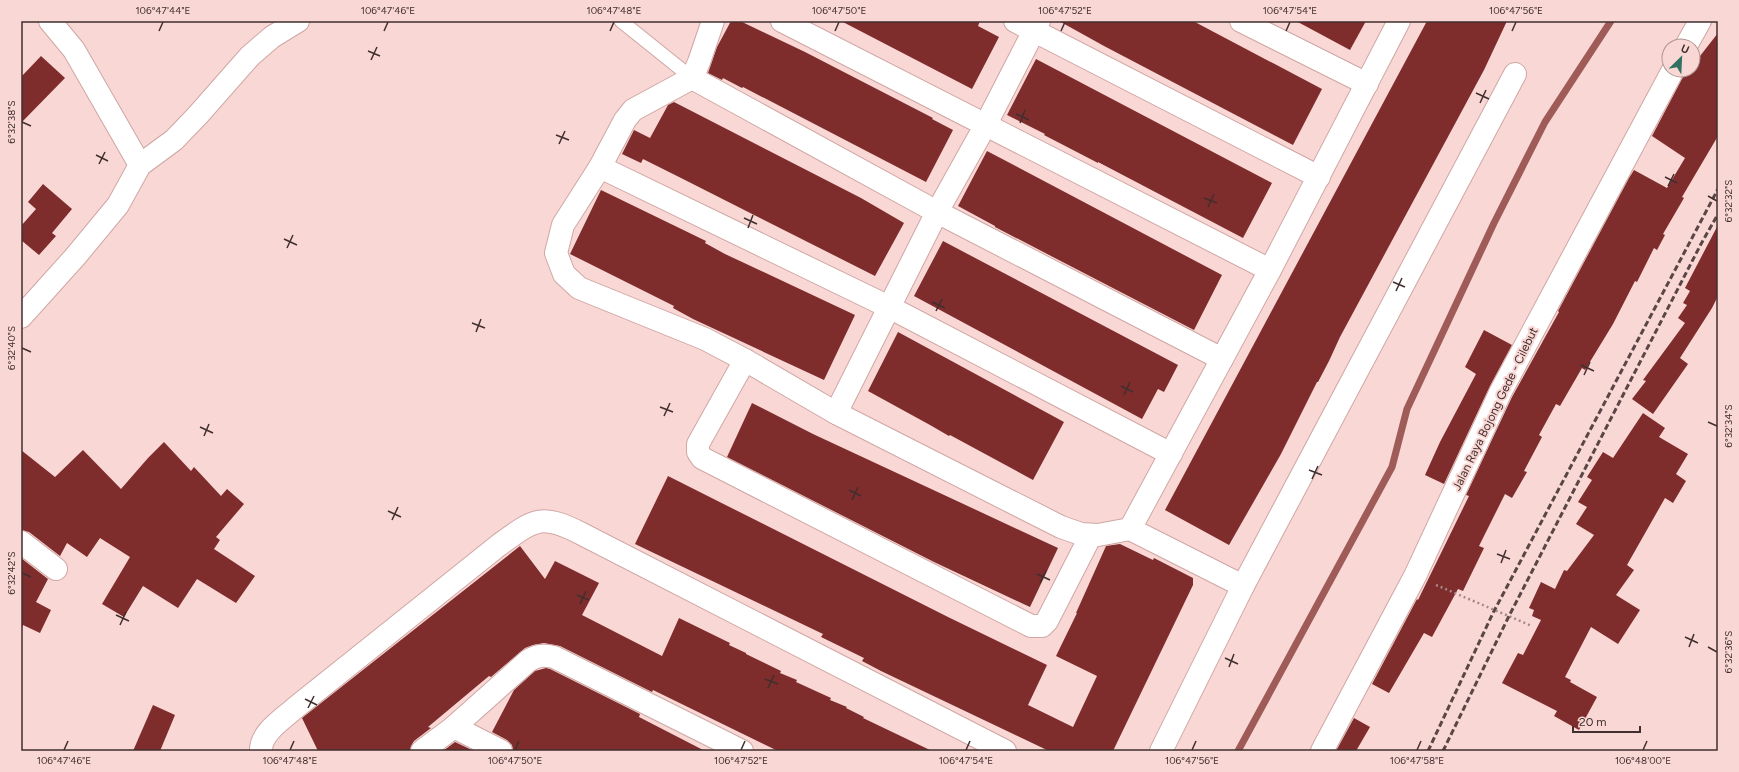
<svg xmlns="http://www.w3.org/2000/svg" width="1739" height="772" font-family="Figtree,sans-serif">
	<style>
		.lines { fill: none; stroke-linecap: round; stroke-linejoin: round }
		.stream { stroke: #9e5b57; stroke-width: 7 }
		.building { fill: #7e2c2c }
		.lane-casing { stroke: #cfa7a4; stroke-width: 15 }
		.street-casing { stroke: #cfa7a4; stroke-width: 24 }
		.secondary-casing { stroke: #cfa7a4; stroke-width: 24 }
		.path { stroke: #a48a88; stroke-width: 2.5; stroke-dasharray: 2 3; stroke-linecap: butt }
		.lane { stroke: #fff; stroke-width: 13 }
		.street { stroke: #fff; stroke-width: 22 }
		.secondary { stroke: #fff; stroke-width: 22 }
		.rail { stroke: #5a4645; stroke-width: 3; stroke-dasharray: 6 3; stroke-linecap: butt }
		.ticks { fill: none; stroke: #402f2e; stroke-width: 1.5 }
		.labels { text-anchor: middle; stroke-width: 4; stroke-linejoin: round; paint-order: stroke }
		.street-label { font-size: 12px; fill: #402f2e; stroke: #f9d7d4 }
		.neatline { fill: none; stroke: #402f2e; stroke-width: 1.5 }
		.ticks-label { font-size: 10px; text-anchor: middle; fill: #402f2e }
	</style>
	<rect width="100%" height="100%" fill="#f9d7d4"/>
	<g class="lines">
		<path class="stream" d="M1238 751 1392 467 1407 409 1494 223 1545 122 1611 21"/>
	</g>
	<g class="building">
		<path d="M731 21H740L805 52 933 118 932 119 953 130 926 182 743 87 742 88 723 78 722 80 708 73 717 47Z"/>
		<path d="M841 21H980L978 26 999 37 972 89Z"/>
		<path d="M1059 21H1193L1322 89 1293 145 1104 46Z"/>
		<path d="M1296 21H1366L1350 50Z"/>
		<path d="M1427 21H1507L1484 70 1340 337 1329 361 1318 382H1317L1281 454 1229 545 1165 510Z"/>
		<path d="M1718 33V136L1682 197 1684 198 1663 234 1665 235 1657 250 1654 248 1637 282 1635 281 1613 324 1585 370 1582 368 1560 406 1556 404 1539 435 1542 437 1524 471 1527 472 1512 498 1505 494 1479 546 1484 548 1463 591 1458 589 1432 637 1424 633 1389 693 1372 684 1417 599 1418 600 1469 496 1466 495 1512 397 1559 312 1558 311 1629 178 1634 170 1667 188 1685 158 1652 136 1683 77 1689 70H1693V65Z"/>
		<path d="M41 56 65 78 21 123V77Z"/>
		<path d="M1036 59 1272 183 1243 238 1098 162V163L1044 135 1045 134 1007 115Z"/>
		<path d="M674 102 861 198 904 223 875 276 685 180 643 159 641 163 622 154 634 130 650 138 668 105Z"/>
		<path d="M987 151 1222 275 1194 330 995 227V226L958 206Z"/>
		<path d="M43 184 72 209 52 233 56 236 39 255 21 240V226L36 209 28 202Z"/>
		<path d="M601 190 706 241 705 243 725 254 855 315 824 380 693 319 673 308 674 306 570 254Z"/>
		<path d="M1718 225V296L1712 308 1680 358 1688 364 1653 414 1632 399 1646 381 1643 380 1685 323 1678 318 1687 305 1683 303 1690 291 1685 288Z"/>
		<path d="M943 241 1178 365 1164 392 1158 389 1142 419 914 296Z"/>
		<path d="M1484 330 1512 345 1490 386 1444 484 1425 475 1440 442 1476 374 1465 367Z"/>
		<path d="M898 332 1064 422 1033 480 950 435 949 436 930 425 868 391Z"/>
		<path d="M752 403 813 434 1058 548 1030 607 934 562 727 457Z"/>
		<path d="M1643 413 1665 428 1659 437 1688 454 1676 474 1686 481 1673 503 1665 498 1627 565 1634 570 1616 595 1640 610 1618 644 1591 627 1565 677 1571 680 1570 682 1597 697 1579 730 1554 716 1557 711 1502 683 1518 653 1523 655 1541 620 1532 616 1534 610 1529 608 1541 582 1555 589 1564 570 1567 571 1594 535 1576 524 1587 507 1578 502 1592 480 1587 477 1603 452 1613 458Z"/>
		<path d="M164 442 191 471 194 467 221 496 227 489 244 504 216 537 220 540 214 549 255 576 236 603 197 579 178 608 143 586 124 617 102 604 130 557 100 538 87 557 67 543 60 556 29 532 21 530V450L55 477 83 450 121 489 148 458Z"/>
		<path d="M668 476 948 617 1047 665 1028 705 1073 727 1097 676 1056 656 1077 613H1076L1106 546 1120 544 1153 560 1154 558 1193 578V585L1113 751H1049L881 671 862 661 864 658 821 637 823 634 635 544Z"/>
		<path d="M520 546 545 579 555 561 599 583 582 615 662 656 679 618 730 643 729 645 746 653V654L781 671 780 673 797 680 796 682 831 698 830 700 847 707 846 708 864 717 863 718 932 751H778L653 690 652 692 560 646 544 643 533 645 525 648 491 677 489 676 428 727 431 728 414 741 411 746 410 751H318L302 718Z"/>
		<path d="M21 558 48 579 36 602 51 610 40 633 23 625 21 630Z"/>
		<path d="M546 668 550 669 640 714 639 717 705 751H513L512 745 507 740 492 732 514 690 535 671Z"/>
		<path d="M153 705 175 715 160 751H133Z"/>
		<path d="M1354 718 1370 727 1356 751H1336Z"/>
		<path d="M455 742 474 751H443Z"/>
	</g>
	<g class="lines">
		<g class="lane-casing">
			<path id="lane" d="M621 21 692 78"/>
		</g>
		<g class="street-casing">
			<g id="street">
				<path d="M50 21 74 50 140 165"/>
				<path d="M713 21 699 62 692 78 633 110 625 120 600 167 563 225 556 253 564 274 579 288 705 339 745 360 836 413"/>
				<path d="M782 21 1270 270"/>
				<path d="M1015 21 1319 177"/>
				<path d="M1039 21 985 126 937 212 836 413 1061 527 1081 534 1098 535 1130 529"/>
				<path d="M1241 21 1367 84"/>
				<path d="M692 78 937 212 1222 359"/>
				<path d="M600 167 889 307 1171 454"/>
				<path d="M21 317 75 257 118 205 140 165 174 140 198 115 250 56 272 37 298 21"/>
				<path d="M745 360 698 444V452L702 458 1031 626H1042L1047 621 1091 535"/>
				<path d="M21 542 56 569"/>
				<path d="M1243 586 1515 74"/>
				<path d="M454 727 501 751"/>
				<path d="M261 751C260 733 283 719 295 708L499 545C535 519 541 513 582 534L1005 751"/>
				<path d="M422 751 454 727 528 661C537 655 543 655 554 657L742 751"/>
				<path d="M1161 751 1243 586 1130 529 1270 270 1399 21"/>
			</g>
		</g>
		<g class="secondary-casing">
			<g id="secondary">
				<path d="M1686 46 1700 21"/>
				<path d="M1322 751 1415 576 1501 391 1673 70"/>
			</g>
		</g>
		<path class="path" d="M1436 585 1532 626"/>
		<use href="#lane" class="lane"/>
		<use href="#street" class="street"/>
		<use href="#secondary" class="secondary"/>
		<g class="rail">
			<path d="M1428 751 1493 613 1718 189"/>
			<path d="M1443 751 1509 616 1701 244 1718 214"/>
		</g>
	</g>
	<path class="ticks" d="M159 31 163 22M384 31 388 22M610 31 614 22M835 31 839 22M1061 31 1065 22M1286 31 1290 22M1512 31 1516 22M368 51 380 56M371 60 377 47M1476 93 1489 99M1480 103 1486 90M1016 114 1029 120M22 122 31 126M1020 123 1025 110M556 135 569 140M559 144 565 131M96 155 108 161M99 164 105 152M1665 177 1677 183M1668 186 1674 174M1708 196 1717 201M1204 198 1217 203M1208 207 1214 194M744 218 757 224M748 228 753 215M284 239 297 245M287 248 293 235M1393 282 1405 287M1396 291 1402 278M932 302 945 308M936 311 942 299M472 323 485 328M476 332 481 319M22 348 31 352M1581 365 1594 371M1584 375 1590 362M1121 386 1133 392M1124 395 1130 382M660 407 673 412M664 416 670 403M1708 422 1717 426M200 427 213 433M204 436 209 424M1309 470 1322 475M1312 479 1318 466M849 490 861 496M852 500 858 487M388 511 401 517M392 520 398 507M1497 554 1510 559M1501 563 1506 550M22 573 31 577M1037 574 1050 580M1040 583 1046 571M577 595 589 600M580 604 586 591M116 615 129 621M120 625 126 612M1685 637 1698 643M1689 647 1694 634M1708 647 1717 652M1225 658 1238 664M1229 667 1234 654M765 679 778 684M768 688 774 675M305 699 317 705M308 708 314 696M64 750 68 741M290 750 294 741M515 750 519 741M741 750 745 741M966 750 970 741M1192 750 1196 741M1417 750 1421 741M1643 750 1647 741"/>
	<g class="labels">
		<g class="street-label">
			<text transform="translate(1495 409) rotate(-64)" y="4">Jalan Raya Bojong Gede - Cilebut</text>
		</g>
	</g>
	<rect width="1739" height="772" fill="none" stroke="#f9d7d4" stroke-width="44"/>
	<g transform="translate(1681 58) rotate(24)"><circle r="19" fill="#f9d7d4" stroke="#af9492"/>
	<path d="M0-3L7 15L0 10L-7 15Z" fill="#317161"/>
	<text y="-6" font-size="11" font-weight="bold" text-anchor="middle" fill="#402f2e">U</text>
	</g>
	<path d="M1573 726v6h67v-6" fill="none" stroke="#402f2e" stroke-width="2"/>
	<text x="1579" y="726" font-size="12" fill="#402f2e" stroke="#f9d7d4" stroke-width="3" paint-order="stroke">20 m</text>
	<rect x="22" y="22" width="1695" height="728" class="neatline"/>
	<g class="ticks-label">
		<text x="163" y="14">106°47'44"E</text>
		<text x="388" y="14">106°47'46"E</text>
		<text x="614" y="14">106°47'48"E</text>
		<text x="839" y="14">106°47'50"E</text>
		<text x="1065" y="14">106°47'52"E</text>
		<text x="1290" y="14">106°47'54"E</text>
		<text x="1516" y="14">106°47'56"E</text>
		<text transform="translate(11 122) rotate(-90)" y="4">6°32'38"S</text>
		<text transform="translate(1728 201) rotate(-90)" y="4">6°32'32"S</text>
		<text transform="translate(11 348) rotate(-90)" y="4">6°32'40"S</text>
		<text transform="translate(1728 426) rotate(-90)" y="4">6°32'34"S</text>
		<text transform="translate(11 573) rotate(-90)" y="4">6°32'42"S</text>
		<text transform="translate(1728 652) rotate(-90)" y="4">6°32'36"S</text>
		<text x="64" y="764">106°47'46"E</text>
		<text x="290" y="764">106°47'48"E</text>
		<text x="515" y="764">106°47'50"E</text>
		<text x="741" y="764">106°47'52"E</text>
		<text x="966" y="764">106°47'54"E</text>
		<text x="1192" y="764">106°47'56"E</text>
		<text x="1417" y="764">106°47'58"E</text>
		<text x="1643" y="764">106°48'00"E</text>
	</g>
</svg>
